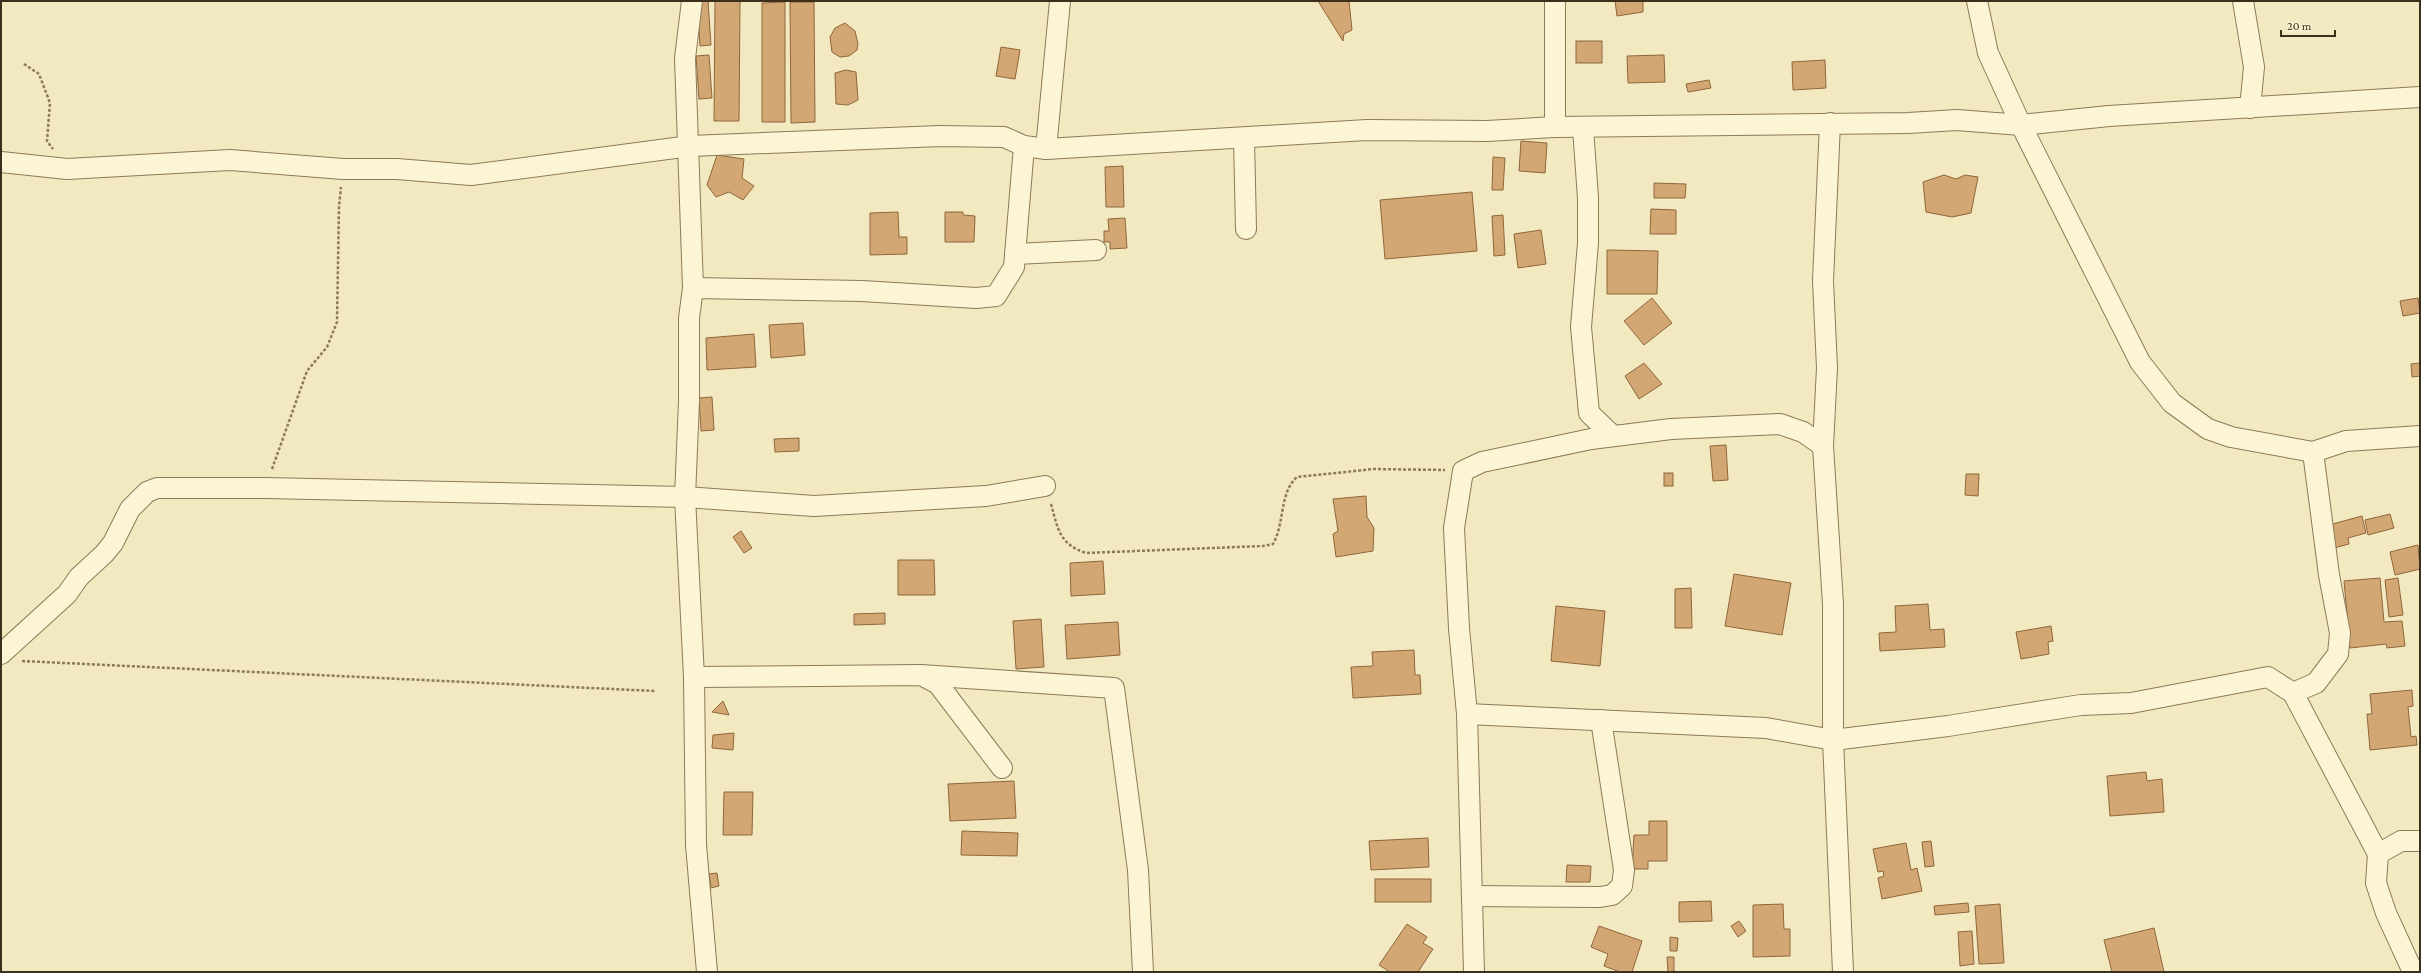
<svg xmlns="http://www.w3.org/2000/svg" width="2421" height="973" font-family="'Crimson Pro',serif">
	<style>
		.building { fill: #d3a774; stroke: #8f663a }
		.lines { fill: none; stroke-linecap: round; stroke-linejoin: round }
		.minor-casing { stroke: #8d7a57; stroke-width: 22 }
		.path { stroke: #8d7a57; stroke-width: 2.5; stroke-dasharray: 3 2; stroke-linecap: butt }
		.minor { stroke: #fcf5d5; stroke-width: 20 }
	</style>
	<rect width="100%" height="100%" fill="#f2e9c1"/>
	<g class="building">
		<path d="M697 1H708L711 45 700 46Z"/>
		<path d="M715 1H740L739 121H714Z"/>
		<path d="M1318 1H1349L1352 30 1344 34 1343 41Z"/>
		<path d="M1615 1H1643V12L1617 16Z"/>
		<path d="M785 2V122H762V3Z"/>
		<path d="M790 2H814L815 122 791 123Z"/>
		<path d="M845 23 855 31 858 44 857 50 849 56 840 57 832 52 830 37 835 28Z"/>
		<rect x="1576" y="41" width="26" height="22"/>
		<path d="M1001 47 1020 50 1015 79 996 76Z"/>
		<path d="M709 55 712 98 699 99 696 56Z"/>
		<path d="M1664 55 1665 82 1628 83 1627 56Z"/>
		<path d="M1825 60 1826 88 1793 90 1792 62Z"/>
		<path d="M846 70 856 72 858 100 848 105 836 104 835 73Z"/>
		<path d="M1709 80 1711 88 1688 92 1686 84Z"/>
		<path d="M1521 141 1547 143 1545 173 1519 171Z"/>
		<path d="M717 155 744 159 742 178 754 186 743 200 729 192 716 197 707 185Z"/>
		<path d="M1493 157 1505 158 1503 190H1492Z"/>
		<path d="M1123 166 1124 207H1106L1105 167Z"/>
		<path d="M1944 175 1956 179 1965 175 1978 177 1971 213 1952 217 1926 212 1923 182Z"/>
		<path d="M1654 183 1686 184 1685 198H1654Z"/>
		<path d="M1472 192 1477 251 1385 259 1380 200Z"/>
		<path d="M1651 209 1676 210V234H1650Z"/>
		<path d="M898 212 899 237H907V254L870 255V213Z"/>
		<path d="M945 212H963V215L975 216 974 242H945Z"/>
		<path d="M1503 215 1505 255 1494 256 1492 216Z"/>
		<path d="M1125 218 1127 248 1110 249V242H1104V231H1109L1108 219Z"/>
		<path d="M1541 230 1546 264 1518 268 1514 234Z"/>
		<path d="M1607 250 1658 251 1657 294H1607Z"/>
		<path d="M1652 298 1672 323 1644 345 1624 321Z"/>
		<path d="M2418 298 2420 313 2403 316 2400 301Z"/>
		<path d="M803 323 805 355 771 358 769 325Z"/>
		<path d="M754 334 756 367 707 370 706 338Z"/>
		<path d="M1644 363 1662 384 1639 399 1625 376Z"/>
		<path d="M2420 363V376L2412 377 2411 364Z"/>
		<path d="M712 397 714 430 701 431 699 398Z"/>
		<path d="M799 438V451L775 452 774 439Z"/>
		<path d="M1726 445 1728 480 1713 481 1710 446Z"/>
		<rect x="1664" y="473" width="9" height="13"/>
		<path d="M1966 474H1979L1978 496 1965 495Z"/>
		<path d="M1366 496 1367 517 1374 528 1373 551 1336 557 1333 534 1338 531 1333 499Z"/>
		<path d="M2390 514 2394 528 2368 535 2365 520Z"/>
		<path d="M2362 516 2366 533 2348 538 2349 544 2334 548 2329 525Z"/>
		<path d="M741 531 752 548 744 553 733 537Z"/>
		<path d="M2418 545 2420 569 2395 575 2390 552Z"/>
		<path d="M898 560H934L935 595H898Z"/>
		<path d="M1103 561 1105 594 1071 596 1070 563Z"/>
		<path d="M1734 574 1791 583 1782 635 1725 626Z"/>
		<path d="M2380 578 2384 622 2402 621 2405 646 2387 648 2386 644 2350 648 2344 581Z"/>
		<path d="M2398 578 2403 615 2389 617 2385 580Z"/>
		<path d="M1691 588 1692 628H1675V589Z"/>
		<path d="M1928 604 1930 630 1944 629 1945 647 1880 651 1879 633 1896 632 1895 606Z"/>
		<path d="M1556 606 1605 611 1600 666 1551 661Z"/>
		<path d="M885 613V624L854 625V614Z"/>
		<path d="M1041 619 1044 667 1016 669 1013 621Z"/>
		<path d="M1118 622 1120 655 1067 659 1065 625Z"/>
		<path d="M2051 626 2053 641 2048 642 2049 654 2021 659 2016 632Z"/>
		<path d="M1414 650 1415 675H1420L1421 694 1353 698 1351 667 1373 666 1372 652Z"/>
		<path d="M2412 690 2413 706 2408 707 2411 737 2416 736 2417 745 2370 750 2367 714H2372L2370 694Z"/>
		<path d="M723 701 729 715 712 712Z"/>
		<path d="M734 733 733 750 712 748 713 735Z"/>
		<path d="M2146 772 2147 781 2162 779 2164 812 2110 816 2107 776Z"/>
		<path d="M1014 781 1016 818 950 821 948 784Z"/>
		<path d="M724 792H753L752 835H723Z"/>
		<path d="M1649 821H1667V861H1648V869H1632L1634 835H1649Z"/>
		<path d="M962 831 1018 833 1017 856 961 855Z"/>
		<path d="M1428 838 1429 867 1371 870 1369 841Z"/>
		<path d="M1931 841 1934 866 1925 867 1922 842Z"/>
		<path d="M1906 843 1911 870 1917 868 1922 891 1882 899 1878 878 1884 876 1883 871 1878 872 1873 849Z"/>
		<path d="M1567 865 1591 866 1590 882H1566Z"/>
		<path d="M717 873 719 886 711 888 709 874Z"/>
		<rect x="1375" y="879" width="56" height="23"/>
		<path d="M1711 901 1712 921 1679 922V902Z"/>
		<path d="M1968 903 1969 912 1935 915 1934 906Z"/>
		<path d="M1783 904 1784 929H1790V956L1753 957V905Z"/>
		<path d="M2000 904 2004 963 1979 964 1975 906Z"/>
		<path d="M1739 921 1746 931 1738 937 1731 926Z"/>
		<path d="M1407 924 1427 937 1423 943 1433 949 1418 972H1390L1379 965Z"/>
		<path d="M1599 926 1642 941 1632 972H1620L1604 966 1608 954 1591 947Z"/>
		<path d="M2154 928 2164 972H2112L2104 940Z"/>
		<path d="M1972 931 1974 964 1960 966 1958 932Z"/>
		<path d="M1670 937 1678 938 1677 951H1670Z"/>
		<path d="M1667 957H1674V971L1668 972Z"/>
	</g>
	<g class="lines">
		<g class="minor-casing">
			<g id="minor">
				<path d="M692 1 685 58 693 288 689 318V401L685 497 694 677 696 845 707 972"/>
				<path d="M1977 1 1988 53 2021 125 2140 362 2172 403 2208 429 2231 437 2313 452"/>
				<path d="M2243 1 2254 67 2250 108"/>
				<path d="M1830 123 1823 281 1827 368 1823 446 1833 604V740L1843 972"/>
				<path d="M1555 127V1"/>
				<path d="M1583 128 1588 198V243L1581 327 1589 413 1613 436"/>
				<path d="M1244 138 1246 229"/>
				<path d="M1046 149 1060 1"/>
				<path d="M1 162 67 169 230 160 343 169H397L471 175 690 146 940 136 1004 137 1024 146 1046 149 1367 130 1487 131 1555 127 1908 123 1957 120 2021 125 2109 116 2420 97"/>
				<path d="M1015 254 1096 250"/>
				<path d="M693 288 862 291 976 298 996 296 1014 267 1024 146"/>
				<path d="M1 654 67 594 79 577 104 554 113 543 130 509 147 492 157 488H265L685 497 814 506 986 496 1045 486"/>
				<path d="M921 675 1114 688 1138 870 1143 972"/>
				<path d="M694 677 921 675 938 684 1002 768"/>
				<path d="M1467 714 1766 728 1833 740 1948 726 2081 705 2131 703 2268 677 2293 693"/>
				<path d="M2378 854 2401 841H2420"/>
				<path d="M1472 896 1600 897 1612 895 1622 886 1624 870 1601 720"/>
				<path d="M1474 972 1467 714 1459 628 1454 528 1463 471 1482 462 1591 439 1671 429 1780 424 1803 432 1823 446"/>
				<path d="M2413 972 2386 913 2376 883 2378 854 2293 693 2316 683 2338 654 2340 633 2329 575 2313 452 2346 441 2420 436"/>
			</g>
		</g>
		<g class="path">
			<path d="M24 64 39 74 50 103 47 141 53 149"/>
			<path d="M272 469 307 371 327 347 337 322 339 206 341 187"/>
			<path d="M1051 504C1058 529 1059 544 1086 553L1263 546 1273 544C1285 523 1279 493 1297 477L1374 469 1445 470"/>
			<path d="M22 661 655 691"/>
		</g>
		<use href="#minor" class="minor"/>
	</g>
	<rect width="2421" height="973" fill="none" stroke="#3c2f1c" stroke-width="4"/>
	<path d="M2281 30v6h54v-6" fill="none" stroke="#3c2f1c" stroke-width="2"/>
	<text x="2287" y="30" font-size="12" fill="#3c2f1c" stroke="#f8f2d1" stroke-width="3" paint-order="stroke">20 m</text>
</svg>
